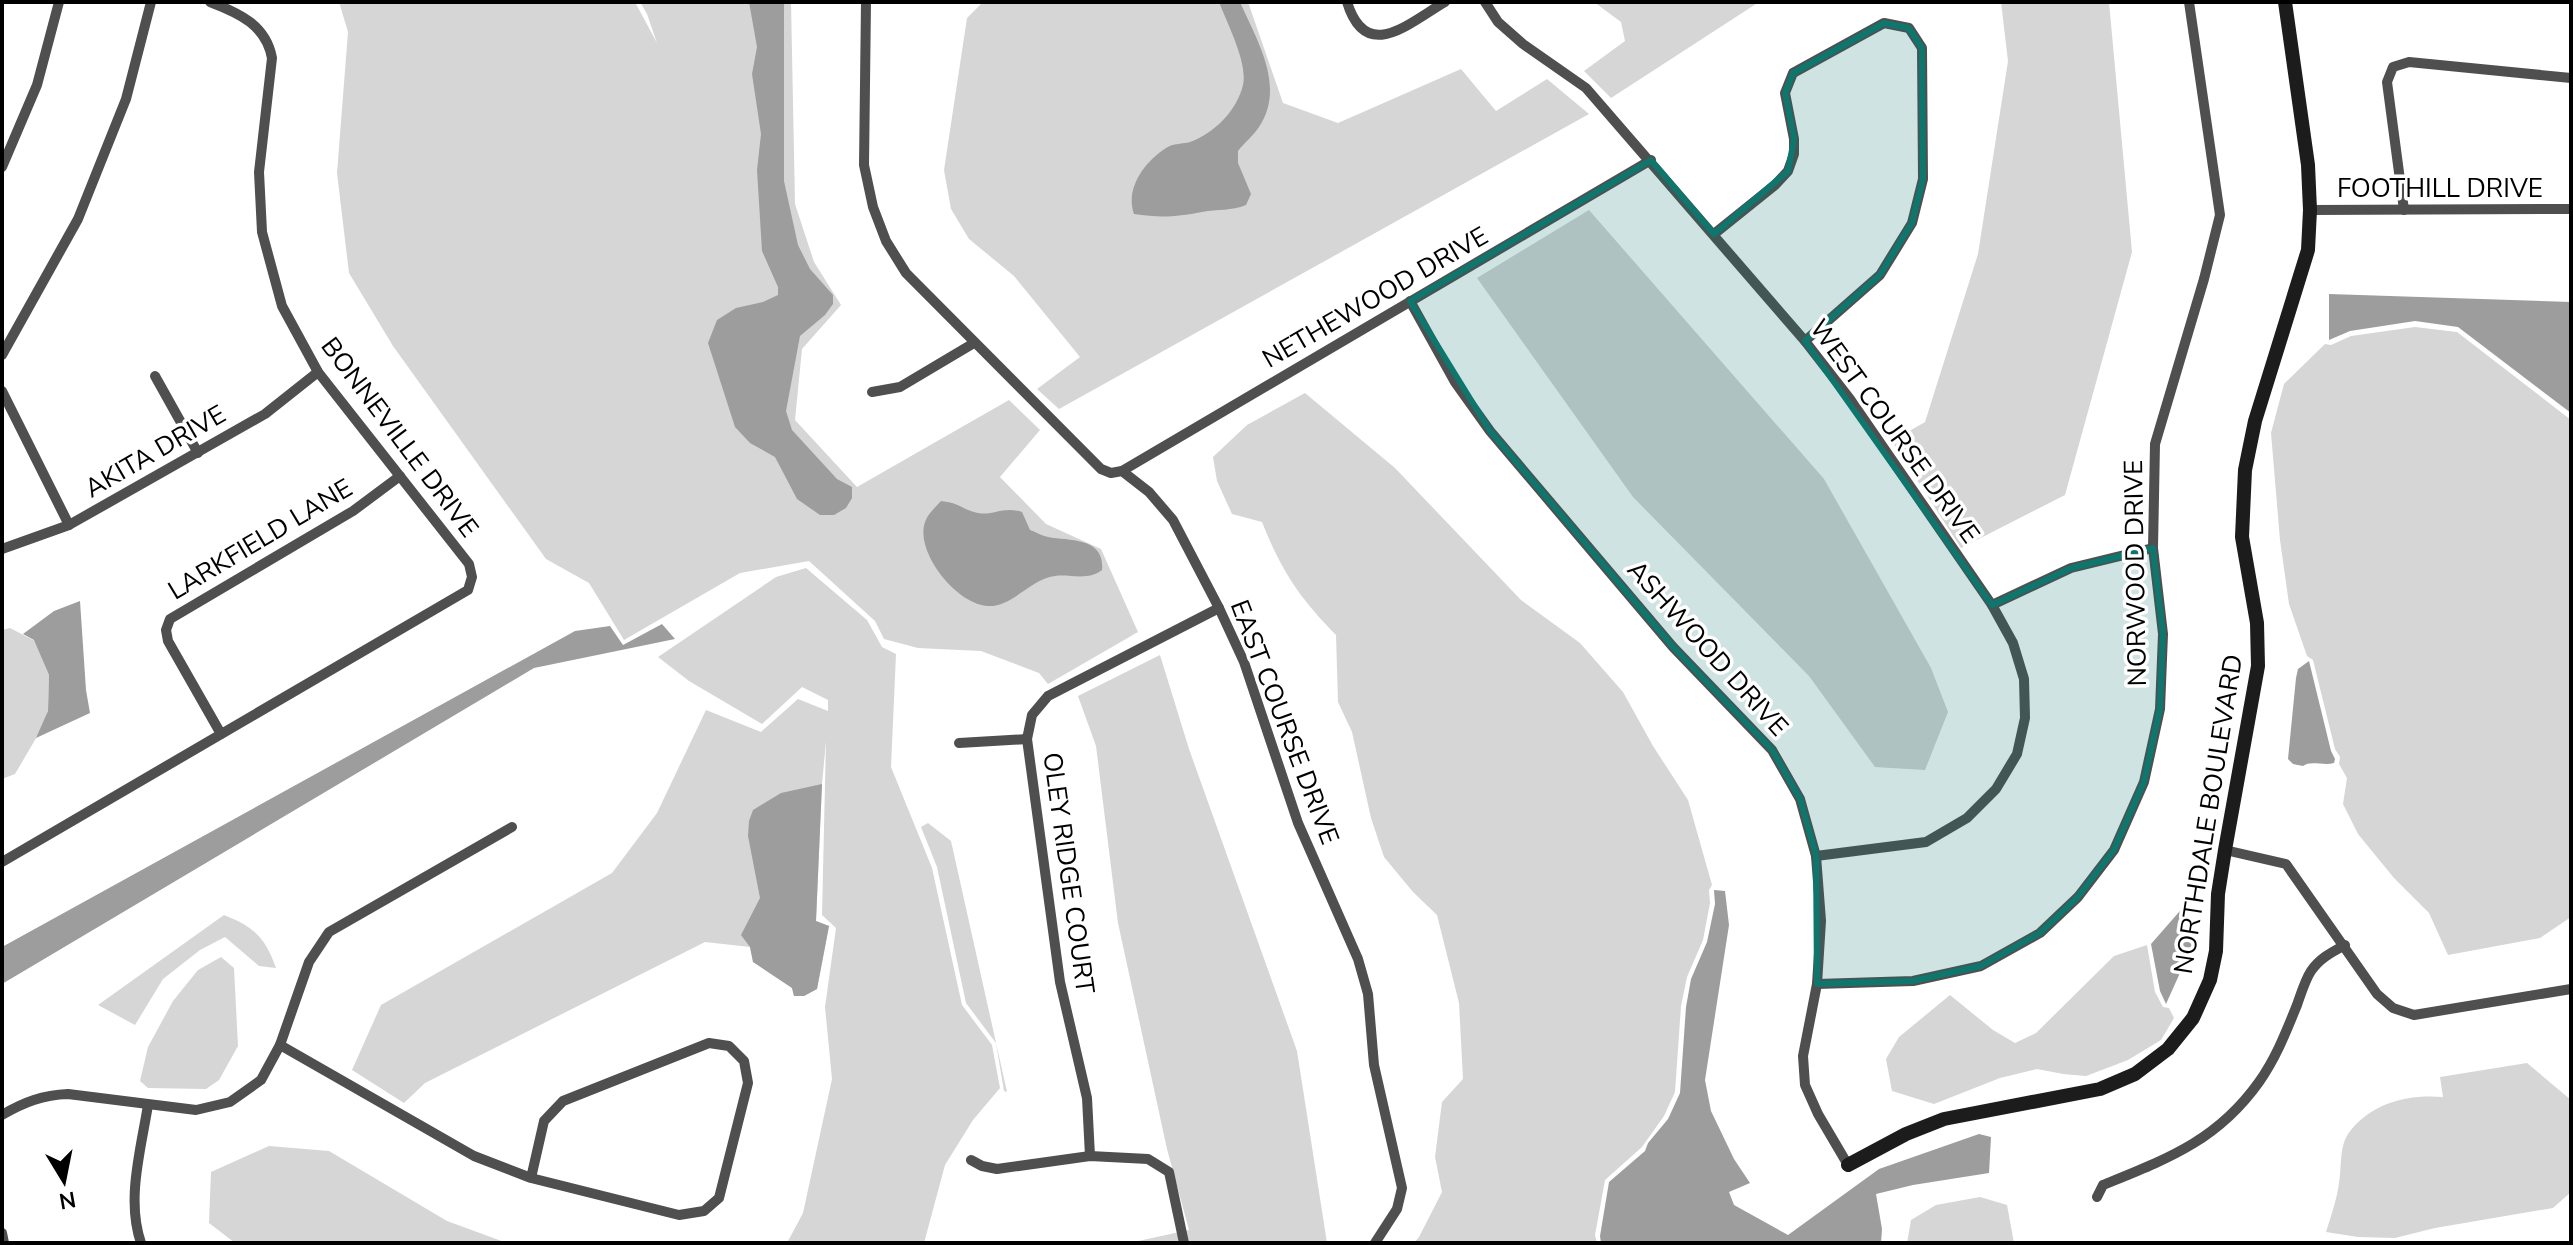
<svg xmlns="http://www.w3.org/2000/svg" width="2573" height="1245" font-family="'Nunito Sans',sans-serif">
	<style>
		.green { fill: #d6d6d6 }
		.water { fill: #9d9d9d }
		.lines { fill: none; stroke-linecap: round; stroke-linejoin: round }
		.street { stroke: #4f4f4f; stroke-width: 10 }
		.secondary { stroke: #1c1c1c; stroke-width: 14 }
		.marked { fill: #0f766e; fill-opacity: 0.2; stroke: #0f766e; stroke-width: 6; stroke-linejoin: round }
		.labels { text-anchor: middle; stroke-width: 7; stroke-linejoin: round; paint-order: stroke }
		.street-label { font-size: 26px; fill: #000; stroke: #fff }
	</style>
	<rect width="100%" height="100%" fill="#fff"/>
	<g class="green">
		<path d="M339 2H635L657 43 647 14 640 2H791L795 204 814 262 841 305 802 349 795 420 857 487 1009 400 1040 430 1000 477 1046 524 1101 549 1138 632 1048 684 1039 673 981 651 918 648 884 639 875 621 809 561 740 573 624 640 589 583 546 559 393 346 349 273 337 173 348 32Z"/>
		<path d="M983 2H1248L1283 103 1338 123 1461 69 1496 111 1547 79 1589 114 1059 409 1037 389 1080 357 1014 276 969 239 951 209 944 170 967 18Z"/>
		<path d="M1594 2H1759L1611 98 1584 71 1625 41 1621 22Z"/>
		<path d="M2001 2H2109L2132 252 2065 495 1961 548 1892 441 1925 422 1978 254 2008 61Z"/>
		<path d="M1589 210 1824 479 1931 668 1948 712 1925 770 1875 767 1809 676 1633 497 1477 278Z"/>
		<path d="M2415 327 2457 332 2571 420V917L2540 938 2448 955 2429 913 2394 878 2358 834 2343 804 2347 778 2339 764 2340 757 2335 749 2313 660 2307 656 2289 604 2280 540 2271 433 2284 384 2325 344 2331 345 2351 336Z"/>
		<path d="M1305 393 1395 468 1521 600 1580 643 1623 692 1653 746 1688 800 1712 885 1709 890 1710 903 1703 940 1687 977 1681 1006 1675 1092 1664 1116 1642 1147 1605 1180 1595 1235 1597 1243H1414L1419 1237 1442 1192 1435 1157 1442 1102 1463 1079 1459 1003 1437 915 1413 892 1384 857 1371 818 1352 732 1338 702 1336 635C1299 597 1282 572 1262 522L1232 514 1217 481 1213 457 1247 425Z"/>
		<path d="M806 568 867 620 882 647 896 654 891 767 932 868 962 1005 992 1045 1000 1088 973 1120 945 1165 924 1243H787L803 1213 832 1079 825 1007 836 928 822 915 826 741 822 784 816 921 829 926 817 989 804 996H794L792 988 753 962 750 947 705 942 425 1083 404 1103 352 1070 381 1005 612 873 657 813 706 710 761 732 798 699 828 711V700L802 687 762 724 689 681 658 657 776 577Z"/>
		<path d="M10 628 35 641 49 675 48 711 42 728 15 774 2 779V630Z"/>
		<path d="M1160 655 1189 749 1297 1051 1327 1243H1129L1189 1230 1167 1149 1118 923 1096 746 1078 696Z"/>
		<path d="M928 823 951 841 1007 1092 1004 1091 996 1043 966 1003 937 867 921 827Z"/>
		<path d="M224 915C254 927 265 937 276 968L259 966 225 937 200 950 163 979 135 1025 98 1005Z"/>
		<path d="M2147 945 2155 992 2163 1007 2169 1008 2174 1018 2161 1040 2128 1060 2086 1076 2063 1074 2037 1069 2000 1078 1934 1104 1892 1091 1886 1059 1899 1037 1950 995 1993 1030 2015 1043 2036 1033 2114 956Z"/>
		<path d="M221 957 234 968 238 1046 219 1080 206 1089 148 1088 140 1081 148 1047 173 1001 198 970Z"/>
		<path d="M2527 1063 2571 1100V1192L2553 1208 2435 1228 2395 1238 2358 1237 2326 1232C2331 1216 2337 1199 2339 1183 2342 1167 2339 1148 2348 1134 2370 1103 2407 1094 2443 1097L2440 1077Z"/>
		<path d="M269 1146 329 1151 447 1221 507 1243H235L209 1223 211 1172Z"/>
		<path d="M1980 1197 2007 1205 2014 1243H1907L1911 1220 1936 1205Z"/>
	</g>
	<g class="water">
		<path d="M749 2H784V181L798 245 810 269 833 295V304L825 315 800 336 786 411 792 430 837 479 852 487V498L846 508 834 515H820L797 499 775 457 750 443 735 427 708 343 717 320 736 308 763 302 778 295V287L762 251 757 170 761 134 752 74 757 47Z"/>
		<path d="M1219 2H1240C1257 41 1286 86 1259 127 1253 136 1244 143 1238 151V163L1251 194 1246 205C1231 211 1218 209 1202 212 1176 217 1160 218 1134 214 1125 189 1144 162 1166 148 1173 143 1183 144 1190 142 1215 133 1237 110 1243 85 1248 63 1227 23 1219 2Z"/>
		<path d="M2329 294 2571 302V413L2458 327 2415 321 2350 331 2329 340Z"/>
		<path d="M941 501C960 503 963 510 978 513 994 516 1002 506 1022 512L1030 530C1036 532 1042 536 1048 537 1070 541 1105 537 1102 570 1088 581 1071 574 1055 576 1030 579 1013 607 988 606 958 605 918 556 924 526 926 515 934 509 941 501Z"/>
		<path d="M80 601 86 690 90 713 36 738 48 711 49 675 34 640 23 634 54 611Z"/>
		<path d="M662 624 675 639 534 668 2 984V947L575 631 610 626 623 645Z"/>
		<path d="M2309 661 2331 751 2335 759 2334 763C2324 766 2310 760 2303 766L2293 764 2288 759 2296 678 2298 669Z"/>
		<path d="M822 784 816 921 829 926 817 989 804 996H794L792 988 753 962 750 947 741 935 760 898 748 836 749 821 753 810 781 793Z"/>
		<path d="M1714 890 1725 891 1729 925 1705 1080 1711 1111 1734 1159 1750 1183 1729 1192 1734 1205 1788 1235 1879 1169 1979 1134 1991 1137 1989 1173 1913 1185 1876 1194 1882 1229 1881 1243H1601L1600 1236 1609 1182 1645 1151 1648 1143 1668 1119 1680 1093 1686 1007 1691 979 1707 942 1715 904Z"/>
		<path d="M2186 904 2193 944 2166 1004 2160 991 2151 944Z"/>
	</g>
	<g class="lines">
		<g class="street">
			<path d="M866 2 864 165 873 207 886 241 906 273 1101 469 1111 473 1122 471 1149 492 1173 520 1219 608 1244 662 1298 823 1358 959 1368 994 1374 1065 1402 1188 1397 1209 1375 1243"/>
			<path d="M1347 2C1366 64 1409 23 1445 2"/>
			<path d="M1485 2 1498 22 1523 44 1586 88 1805 341 1850 399 1992 605 2013 643 2024 679 2025 718 2017 754 1996 789 1967 818 1926 842 1816 856"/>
			<path d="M2 167 37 85 59 2"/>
			<path d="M2310 210 2571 209"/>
			<path d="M2404 210 2387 82 2393 67 2409 62 2571 78"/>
			<path d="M1714 234 1775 185 1788 171 1794 154V139L1785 93 1793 73 1884 23 1909 28 1922 48 1923 179 1912 223 1880 275 1805 341"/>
			<path d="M1410 301 1455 382 1490 431 1673 647 1772 750 1800 799 1816 856 1821 921 1817 984 1803 1056 1805 1085 1818 1114 1848 1165"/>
			<path d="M2 355 78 219 126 99 151 2"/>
			<path d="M155 376 198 453"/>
			<path d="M2 391 69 525"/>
			<path d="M872 392 900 387 974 343"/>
			<path d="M1122 471 1651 160"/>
			<path d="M2 549 69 525 265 414 318 372"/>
			<path d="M1992 605 2071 568 2153 548"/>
			<path d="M221 734 168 641 166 630 170 619 353 511 400 476"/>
			<path d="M959 743 1027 739"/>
			<path d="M2225 850 2286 864 2377 994 2393 1008 2414 1015 2571 989"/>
			<path d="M2 862 468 590 472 577 469 564 318 372 282 306 262 232 259 172 272 58C266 25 239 13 210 2"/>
			<path d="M1817 984 1913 981 1981 966 2040 933 2078 897 2114 850 2144 782 2160 709 2163 634 2153 548 2155 444 2204 279 2220 215 2189 2"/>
			<path d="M280 1045 474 1156 531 1178 679 1215 704 1211 719 1198 748 1083 744 1061 729 1046 709 1043 563 1101 544 1121 531 1178"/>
			<path d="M2 1115C24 1102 43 1095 68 1094L196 1110 230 1102 261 1080 280 1045 309 962 329 932 512 827"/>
			<path d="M1090 1156 1087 1098 1060 982 1027 739 1032 715 1048 696 1219 608"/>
			<path d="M971 1160 982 1166 997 1169 1090 1156 1148 1159 1169 1172 1184 1243"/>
			<path d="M2097 1197 2103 1185C2167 1159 2217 1141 2259 1082 2276 1058 2286 1032 2297 1005 2301 994 2305 980 2311 971 2320 958 2332 952 2345 945"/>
			<path d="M2 1233 4 1243"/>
			<path d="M141 1243C126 1200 141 1149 148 1105"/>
		</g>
		<path class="secondary" d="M1848 1165 1906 1134 1944 1119 2100 1089 2135 1074 2168 1049 2193 1018 2210 980 2216 951 2218 894 2225 850 2258 666 2257 623 2242 537 2245 470 2255 421 2308 250 2310 210 2308 165 2285 2"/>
	</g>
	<path class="marked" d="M1884 23 1909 28 1922 48 1923 179 1912 223 1880 275 1805 341 1992 605 2071 568 2153 548 2163 634 2160 709 2144 782 2114 850 2078 897 2040 933 1981 966 1913 981 1817 984 1816 856 1800 799 1772 750 1673 647 1490 431 1410 301 1651 160 1714 234 1788 171 1794 139 1785 93 1793 73Z"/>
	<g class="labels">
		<g class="street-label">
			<text x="2440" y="197">FOOTHILL DRIVE</text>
			<text transform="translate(1375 297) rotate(-30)" y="9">NETHEWOOD DRIVE</text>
			<text transform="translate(1895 431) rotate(54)" y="9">WEST COURSE DRIVE</text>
			<text transform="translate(400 437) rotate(53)" y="9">BONNEVILLE DRIVE</text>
			<text transform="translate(155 451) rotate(-30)" y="9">AKITA DRIVE</text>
			<text transform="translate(260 539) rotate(-31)" y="9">LARKFIELD LANE</text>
			<text transform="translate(2135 573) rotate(-91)" y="9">NORWOOD DRIVE</text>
			<text transform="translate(1708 648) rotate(48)" y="9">ASHWOOD DRIVE</text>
			<text transform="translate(1285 722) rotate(69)" y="9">EAST COURSE DRIVE</text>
			<text transform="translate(2208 814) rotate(-81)" y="9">NORTHDALE BOULEVARD</text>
			<text transform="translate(1069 873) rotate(82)" y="9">OLEY RIDGE COURT</text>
		</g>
	</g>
	<rect width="2573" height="1245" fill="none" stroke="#000000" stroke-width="8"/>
	<g transform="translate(64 1181) rotate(170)" stroke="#ffffff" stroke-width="6" paint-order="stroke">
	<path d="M0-6L14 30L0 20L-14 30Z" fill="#000000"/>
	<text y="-12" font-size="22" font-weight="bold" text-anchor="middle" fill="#000000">N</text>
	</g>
</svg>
